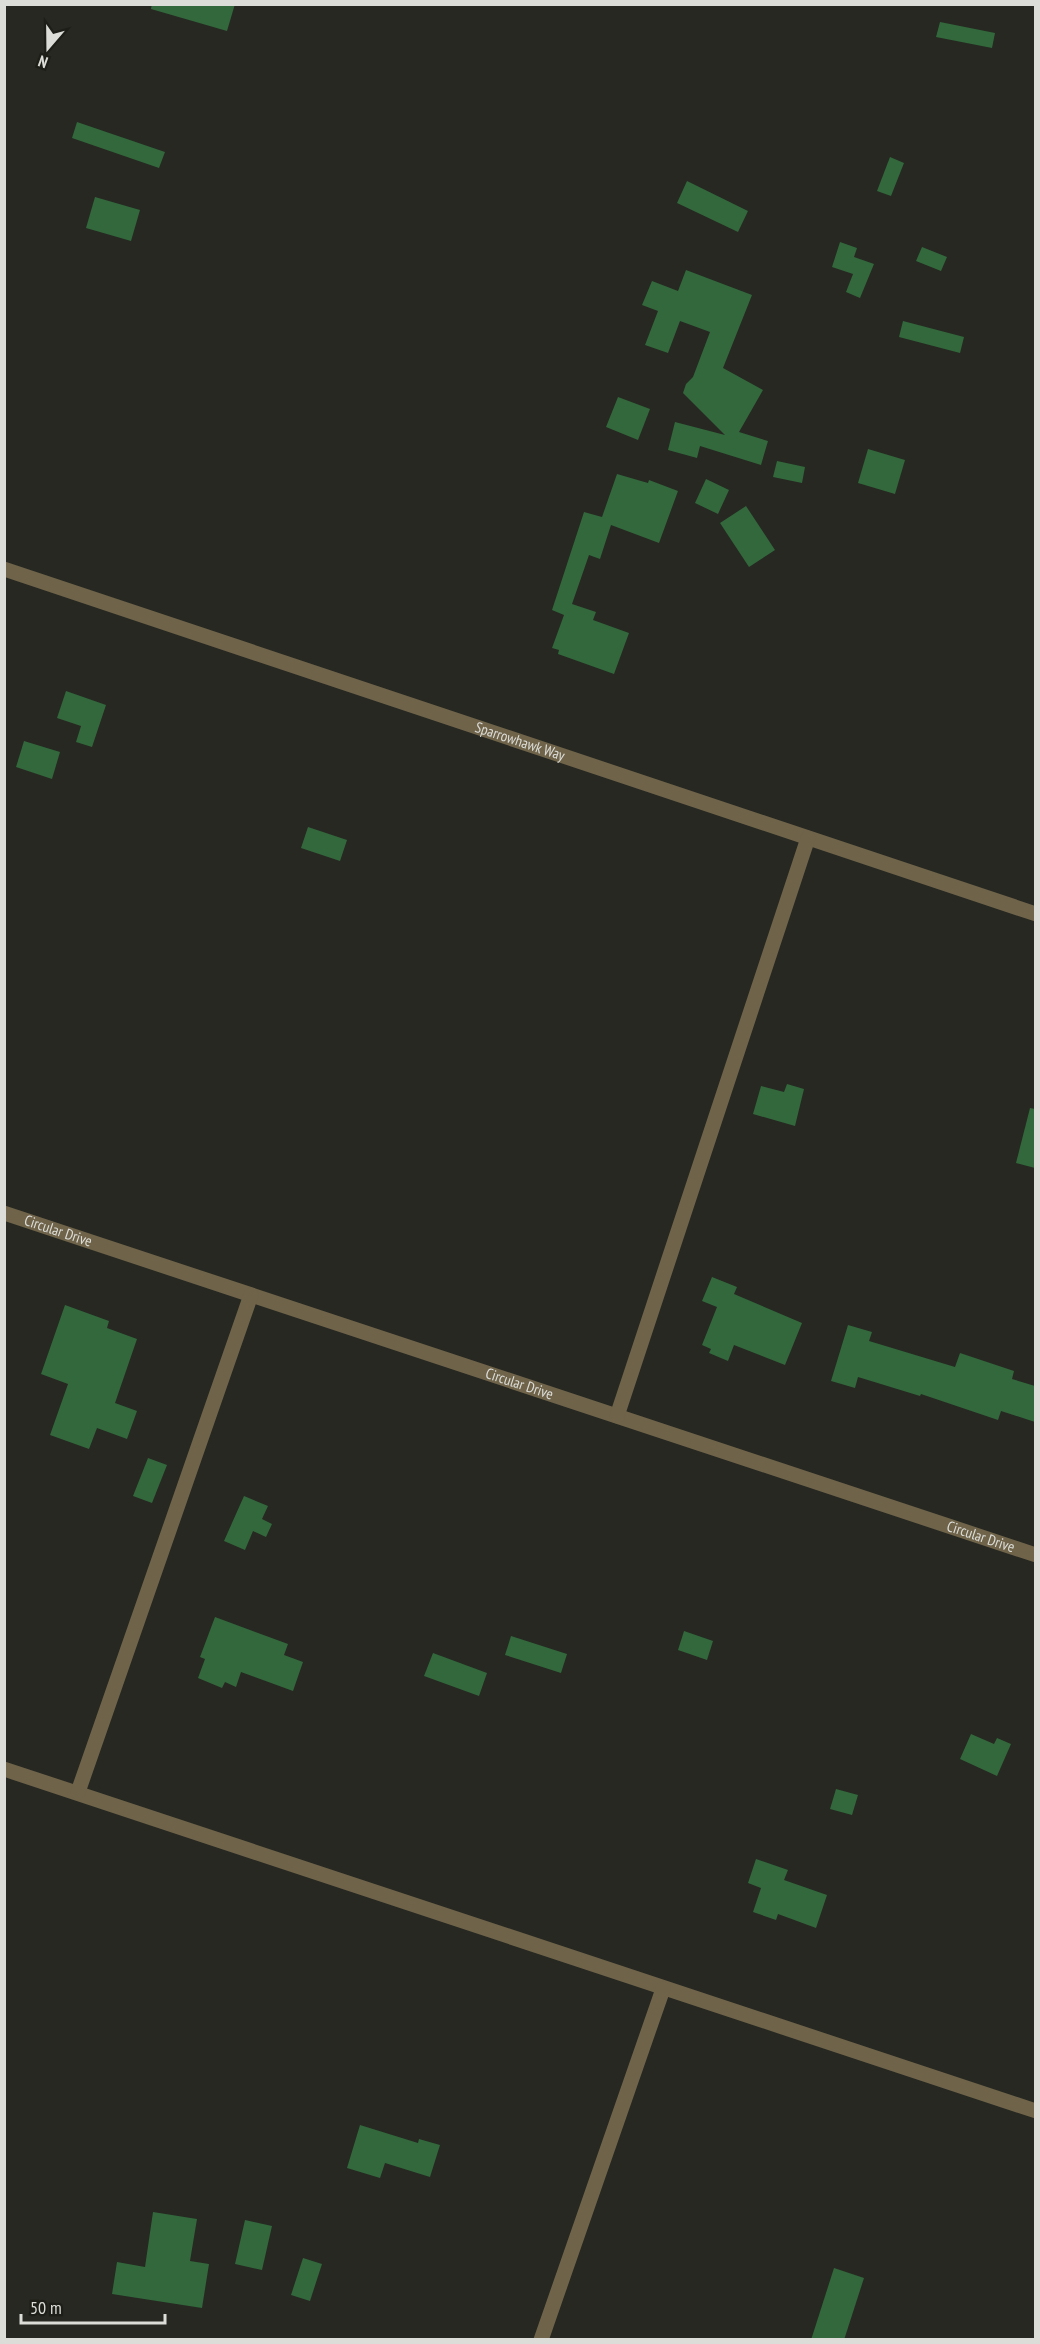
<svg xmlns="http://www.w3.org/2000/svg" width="1040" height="2344" font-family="'PT Sans Narrow',sans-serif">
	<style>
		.building { fill: #32683c }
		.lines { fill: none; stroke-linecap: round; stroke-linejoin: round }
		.minor { stroke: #6f634a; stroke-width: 15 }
		.labels { text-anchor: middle; stroke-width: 6; stroke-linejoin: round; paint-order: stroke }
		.street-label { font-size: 15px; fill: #dcddd8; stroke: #1d1e17 }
	</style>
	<rect width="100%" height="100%" fill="#262821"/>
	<g class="building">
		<path d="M152 4H235L227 31 151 9Z"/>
		<path d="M940 22 995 33 992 48 936 37Z"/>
		<path d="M77 122 165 152 159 168 72 138Z"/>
		<path d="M890 157 904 163 891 196 877 191Z"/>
		<path d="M687 181 748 211 738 232 677 203Z"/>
		<path d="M95 197 140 210 131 241 86 228Z"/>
		<path d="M840 242 857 248 854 257 874 264 860 298 846 292 853 274 832 267Z"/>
		<path d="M922 247 947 257 941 271 916 261Z"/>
		<path d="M686 270 752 295 723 368 763 390 739 432 768 441 761 465 700 446 697 458 668 450 675 422 725 435 683 393 686 384 693 377 710 332 680 321 668 353 645 345 658 311 642 305 652 281 678 291Z"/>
		<path d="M903 321 964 337 960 353 899 337Z"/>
		<path d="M618 397 650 409 638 440 606 427Z"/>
		<path d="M868 449 905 460 895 494 858 483Z"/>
		<path d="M777 461 805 467 802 483 773 477Z"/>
		<path d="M617 474 648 483 649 480 678 491 659 543 611 525 600 559 589 555 572 604 596 612 593 620 629 633 614 674 558 654 559 650 552 648 564 615 552 610 584 512 602 517Z"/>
		<path d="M706 479 729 490 718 514 695 503Z"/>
		<path d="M746 506 775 550 749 567 720 523Z"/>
		<path d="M66 691 106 705 92 747 76 742 81 726 57 718Z"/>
		<path d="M24 741 60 752 52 779 16 767Z"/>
		<path d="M308 827 347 840 340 861 301 848Z"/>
		<path d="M787 1084 804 1089 795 1126 753 1114 761 1086 784 1092Z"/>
		<path d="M1030 1108 1035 1109V1168L1016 1163Z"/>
		<path d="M712 1277 737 1287 734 1294 802 1323 785 1365 734 1345 728 1361 709 1353 711 1349 702 1345 717 1307 702 1301Z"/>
		<path d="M65 1305 109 1321 107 1328 137 1339 115 1403 137 1411 127 1439 97 1428 89 1449 50 1435 68 1384 41 1374Z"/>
		<path d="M848 1325 872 1332 869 1341 955 1367 960 1353 1014 1371 1012 1379 1035 1386V1422L1001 1411 998 1420 921 1394 920 1396 858 1377 855 1388 831 1381Z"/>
		<path d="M148 1458 167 1465 152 1503 133 1496Z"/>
		<path d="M244 1496 268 1506 262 1519 272 1524 266 1537 253 1531 245 1550 224 1541Z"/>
		<path d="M215 1617 288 1644 284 1655 303 1662 293 1691 241 1672 236 1687 225 1682 222 1688 198 1678 205 1659 200 1657Z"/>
		<path d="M684 1631 713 1641 707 1660 678 1650Z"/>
		<path d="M511 1636 567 1654 561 1673 505 1655Z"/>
		<path d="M433 1653 487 1673 479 1696 424 1676Z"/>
		<path d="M971 1734 994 1744 997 1738 1011 1744 997 1776 960 1759Z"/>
		<path d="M836 1789 858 1795 852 1815 830 1809Z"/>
		<path d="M756 1859 788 1870 784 1880 827 1895 816 1928 778 1914 776 1920 753 1912 761 1888 748 1883Z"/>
		<path d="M360 2125 418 2143 419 2139 440 2145 430 2177 385 2163 380 2178 347 2168Z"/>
		<path d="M153 2212 197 2219 190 2261 209 2264 202 2308 112 2294 117 2262 145 2267Z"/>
		<path d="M245 2220 272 2226 262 2270 235 2264Z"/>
		<path d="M303 2258 322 2264 310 2301 291 2295Z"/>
		<path d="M834 2268 864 2278 844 2340H811Z"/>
	</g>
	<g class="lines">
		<g class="minor">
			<path id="s1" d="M4 569 1036 914"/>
			<path id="s2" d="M4 1213 1036 1555"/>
			<path d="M617 1416 808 838"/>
			<path d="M4 1769 1036 2111"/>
			<path d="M78 1792 251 1295"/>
			<path d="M541 2340 663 1989"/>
		</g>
	</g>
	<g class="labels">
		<g class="street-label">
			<text dy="5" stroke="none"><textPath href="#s1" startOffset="544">Sparrowhawk Way</textPath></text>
			<text dy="5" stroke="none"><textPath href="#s2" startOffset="57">Circular Drive</textPath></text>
			<text dy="5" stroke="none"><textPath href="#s2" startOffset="543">Circular Drive</textPath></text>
			<text dy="5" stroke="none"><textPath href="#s2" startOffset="1029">Circular Drive</textPath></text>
		</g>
	</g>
	<rect width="1040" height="2344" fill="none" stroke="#dcddd8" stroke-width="12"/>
	<g transform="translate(48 48) rotate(200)" stroke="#1d1e17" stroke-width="4.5" paint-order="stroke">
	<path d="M0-4.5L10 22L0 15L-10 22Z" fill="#dcddd8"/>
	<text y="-9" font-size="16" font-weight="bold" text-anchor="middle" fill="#dcddd8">N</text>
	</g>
	<path d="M21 2314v9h144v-9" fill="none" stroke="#dcddd8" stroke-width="3"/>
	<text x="30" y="2314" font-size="18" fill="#dcddd8" stroke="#1d1e17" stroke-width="4.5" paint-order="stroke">50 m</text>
</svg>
